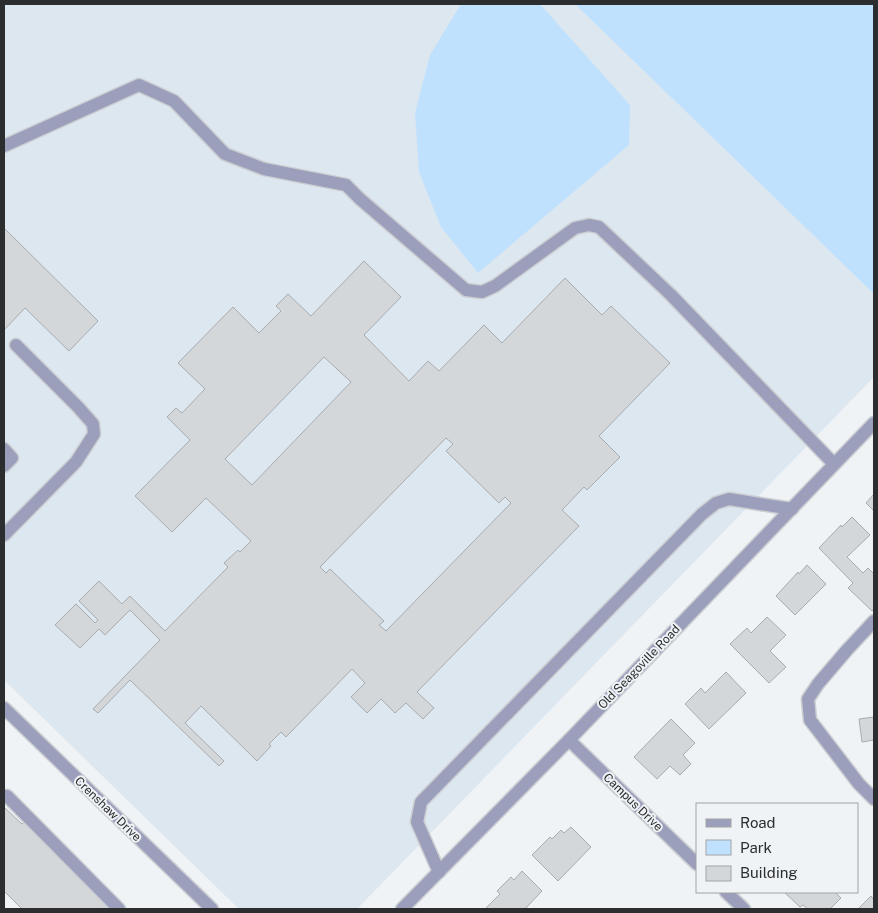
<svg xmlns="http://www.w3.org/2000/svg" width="878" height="913" font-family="'Public Sans',sans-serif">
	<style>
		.built { fill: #dde7f0 }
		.green { fill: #c0e1fd }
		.building { fill: #d4d7da; stroke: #a9acaf; fill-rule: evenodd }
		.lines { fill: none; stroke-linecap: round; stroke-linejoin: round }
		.minor-casing { stroke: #cccfd2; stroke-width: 15 }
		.minor { stroke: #9c9fbc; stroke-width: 12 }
		.labels { text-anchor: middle; stroke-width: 4; stroke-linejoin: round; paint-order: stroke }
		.street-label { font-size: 12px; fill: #2c2d2e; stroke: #eff3f6 }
	</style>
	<rect width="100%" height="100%" fill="#eff3f6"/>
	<path class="built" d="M4 4H874V377L357 909H239L4 680Z"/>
	<g class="green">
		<path d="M461 4H540L630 105 629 145 478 273 441 227 419 172 415 113 430 55Z"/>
		<path d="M575 4H874V294Z"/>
	</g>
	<g class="building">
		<path d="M4 228 98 321 69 351 25 308 4 330Z"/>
		<path d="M364 261 401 297 364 335 409 381 428 361 439 371 484 325 502 343 565 278 602 315 611 306 670 363 599 436 620 457 587 490 584 487 562 510 579 526 417 692 434 708 423 719 406 703 395 713 381 699 367 713 351 697 365 683 352 669 286 737 281 732 269 744 271 746 257 761 201 706 185 723 224 761 219 766 130 680 98 713 93 709 160 640 130 610 105 635 99 629 80 648 55 625 76 604 95 623 98 620 79 601 99 581 122 604 130 596 165 631 228 567 224 563 238 550 240 552 251 541 206 498 172 532 135 496 190 440 167 417 176 408 182 413 205 389 178 363 233 307 259 333 281 311 276 306 288 294 311 316ZM324 357 351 382 252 485 225 459ZM446 438 453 444 446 451 499 503 505 497 511 503 386 631 379 625 384 621 330 569 326 573 320 567Z"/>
		<path d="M874 494V511L866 503Z"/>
		<path d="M852 517 870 535 847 557 863 573 868 568 874 574V609L872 611 848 588 853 583 819 548 841 525 842 527Z"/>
		<path d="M807 565 826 584 795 615 776 596 798 572 799 574Z"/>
		<path d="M767 617 786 635 770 651 786 667 769 683 730 644 747 628 751 633Z"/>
		<path d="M726 672 746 693 709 729 685 704 701 688 705 693Z"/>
		<path d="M874 717V740L862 742 859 719Z"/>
		<path d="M671 719 695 743 683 755 691 764 680 775 670 766 657 779 634 757Z"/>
		<path d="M4 807 22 824 24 822 36 832 115 909H22L4 891Z"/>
		<path d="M571 827 591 847 558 881 532 855 550 837 552 839 561 830 564 833Z"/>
		<path d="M522 871 542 891 525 909H488L486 908 500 894 497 891 511 877 514 880Z"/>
		<path d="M784 892H835L841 898 830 909H808L803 905 800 907Z"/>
		<path d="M871 896 874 900V909H858Z"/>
	</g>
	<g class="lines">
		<g class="minor-casing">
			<g id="minor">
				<path d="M4 146 139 85 174 101 225 154 264 169 346 185 360 199 466 290 482 292 495 286 575 228 589 225 599 227 671 295 834 464"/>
				<path d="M4 449 12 458 4 466"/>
				<path d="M4 535 76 462 94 434 93 424 78 407 16 345"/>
				<path d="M874 621 847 650 818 684 808 699 810 720 859 784 874 799"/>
				<path d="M4 708 212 909"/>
				<path d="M569 740 697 864"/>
				<path d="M4 796H7L119 909"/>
				<path d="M439 872 417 822 421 802 702 514 716 503 729 499 792 509"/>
				<path d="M726 892 744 909"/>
				<path d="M402 909 569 740 874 423"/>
			</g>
		</g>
		<use href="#minor" class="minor"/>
	</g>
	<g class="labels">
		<g class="street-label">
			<text transform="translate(639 667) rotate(-46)" y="4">Old Seagoville Road</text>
			<text transform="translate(633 802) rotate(44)" y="4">Campus Drive</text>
			<text transform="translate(108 809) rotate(44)" y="4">Crenshaw Drive</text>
		</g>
	</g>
	<rect width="878" height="913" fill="none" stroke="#2c2d2e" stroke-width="10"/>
	<rect x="696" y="803" width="162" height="90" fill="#eff3f6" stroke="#a1a4a6"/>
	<rect x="706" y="819" width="25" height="8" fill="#9c9fbc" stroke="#a1a4a6"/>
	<text x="740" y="828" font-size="15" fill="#2c2d2e">Road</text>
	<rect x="706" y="840" width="25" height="15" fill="#c0e1fd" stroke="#a1a4a6"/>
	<text x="740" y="853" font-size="15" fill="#2c2d2e">Park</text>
	<rect x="706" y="866" width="25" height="15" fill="#d4d7da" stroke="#a1a4a6"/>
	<text x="740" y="878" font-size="15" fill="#2c2d2e">Building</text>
</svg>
